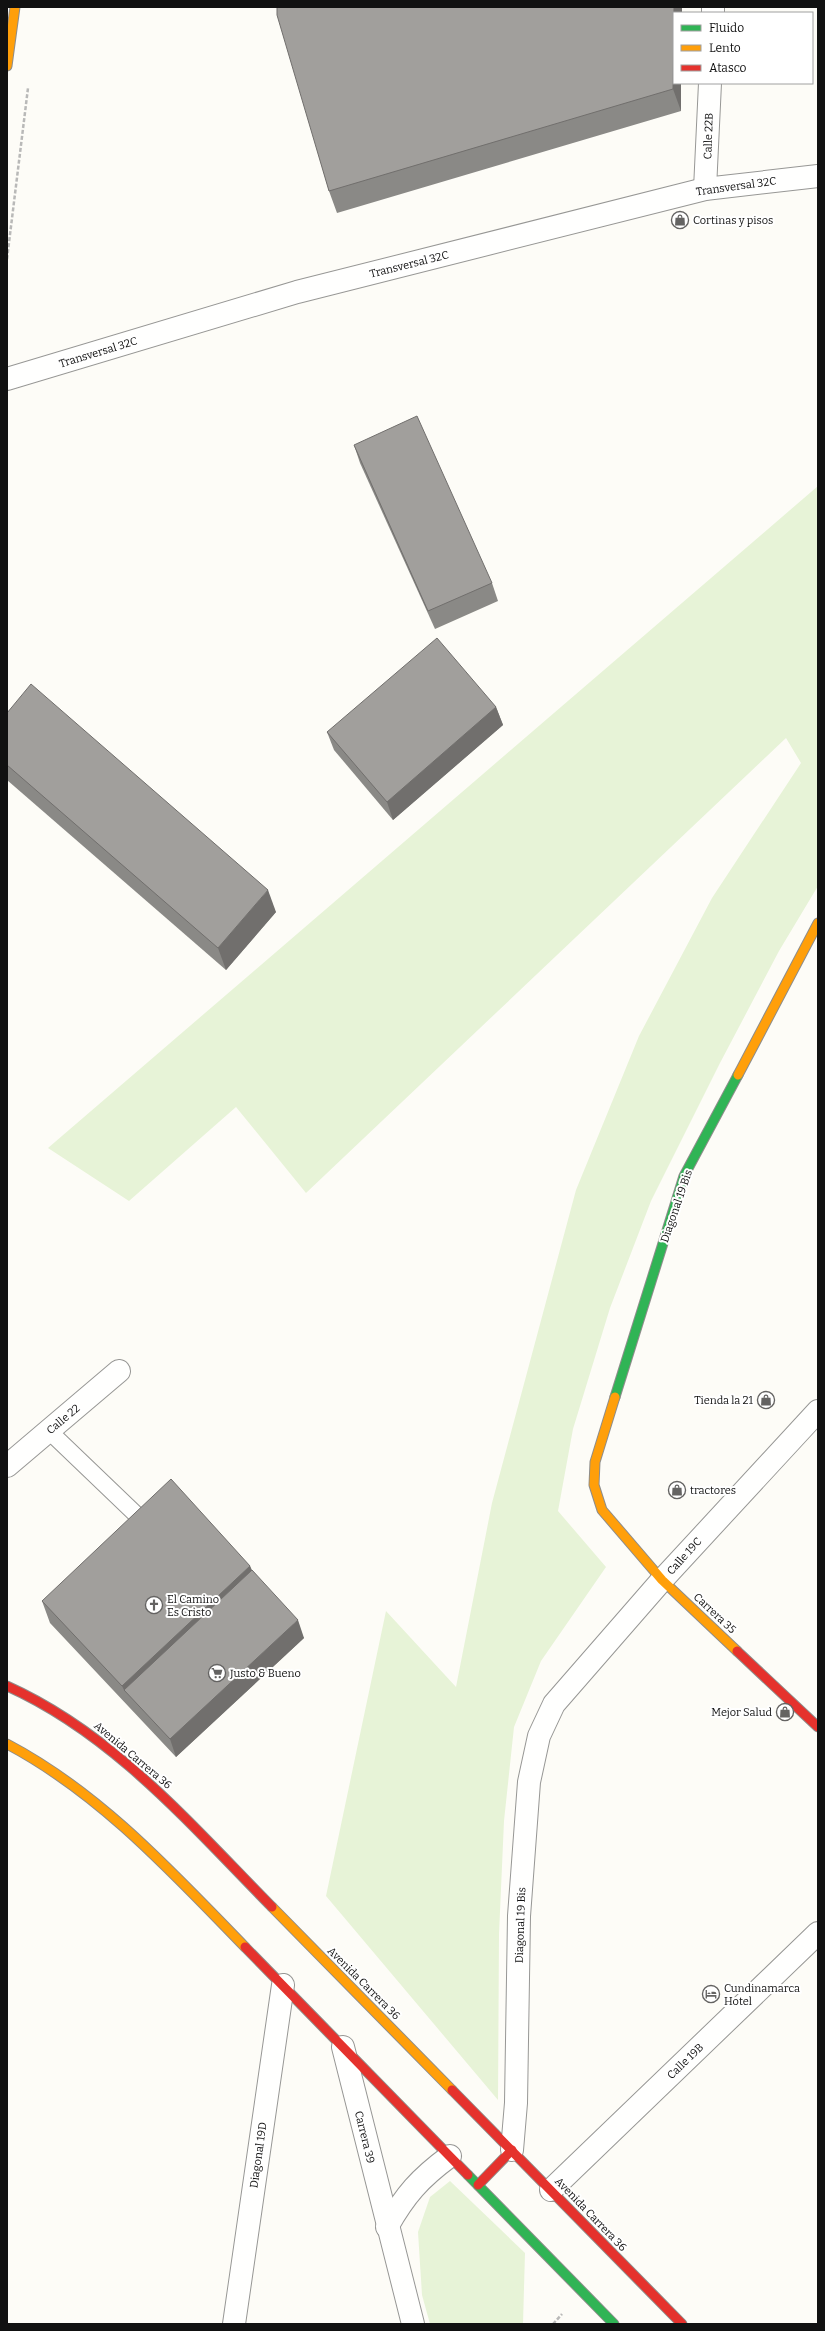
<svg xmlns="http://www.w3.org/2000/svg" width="825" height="2331" font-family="Bitter,serif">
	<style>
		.grass { fill: #e7f3d7 }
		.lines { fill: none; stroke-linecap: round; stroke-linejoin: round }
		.lane-casing { stroke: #979795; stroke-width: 18 }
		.street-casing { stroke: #979795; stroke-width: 24 }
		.fast-casing { stroke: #8e8d8b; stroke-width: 11 }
		.slow-casing { stroke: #8e8d8b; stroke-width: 11 }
		.jam-casing { stroke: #8e8d8b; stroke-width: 11 }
		.path { stroke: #b9b9b8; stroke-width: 2.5; stroke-dasharray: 4 2; stroke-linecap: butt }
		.lane { stroke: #fffffe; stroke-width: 16 }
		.street { stroke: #fffffe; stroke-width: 22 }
		.fast { stroke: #30b455; stroke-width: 9 }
		.slow { stroke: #ff9f0a; stroke-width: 9 }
		.jam { stroke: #e5322d; stroke-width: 9 }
		.wall { fill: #8a8986 }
		.shaded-wall { fill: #716f6d }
		.building { fill: #a19f9c; stroke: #716f6d }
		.labels { text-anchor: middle; stroke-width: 4; stroke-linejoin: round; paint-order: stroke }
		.street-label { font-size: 11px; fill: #111; stroke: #fff }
		.poi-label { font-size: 11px; fill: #111; stroke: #fff; text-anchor: start }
	</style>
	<rect width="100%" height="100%" fill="#fdfcf7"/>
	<g class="grass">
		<path d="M818 486V886L779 951 720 1063 651 1201 610 1308 573 1429 558 1511 606 1567 541 1661 514 1727 504 1821 499 1934 498 2100 326 1896 386 1611 456 1687 492 1503 576 1190 639 1036 712 898 801 763 786 738 306 1193 236 1107 129 1201 48 1148Z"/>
		<path d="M450 2181 525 2253 523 2324H430L422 2295 418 2232 430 2197Z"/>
	</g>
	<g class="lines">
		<g class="lane-casing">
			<path id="lane" d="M49 1431 145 1523"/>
		</g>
		<g class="street-casing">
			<g id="street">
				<path d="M713 13V7"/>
				<path d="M705 189 710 83"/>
				<path d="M7 379 297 292 705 189 818 176"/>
				<path d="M7 1466 119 1371"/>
				<path d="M343 2047 413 2324"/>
				<path d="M512 2150 516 2103 519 1916 529 1782 539 1736 554 1704 662 1580 818 1411"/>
				<path d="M551 2190 818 1933"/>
				<path d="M387 2227C405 2195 420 2178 450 2156"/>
				<path d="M234 2324 283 1985"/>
			</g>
		</g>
		<g class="fast-casing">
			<g id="fast">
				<path d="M615 1397 684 1176 738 1075"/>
				<path d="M468 2175 614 2324"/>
			</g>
		</g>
		<g class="slow-casing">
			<g id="slow">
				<path d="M7 66 15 7"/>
				<path d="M738 1075 818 923"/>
				<path d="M615 1397 595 1462 594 1485 602 1510 662 1580 737 1651"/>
				<path d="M7 1744C100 1793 173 1873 245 1947"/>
				<path d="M272 1907 452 2090"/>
			</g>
		</g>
		<g class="jam-casing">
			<g id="jam">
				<path d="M737 1651 818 1727"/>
				<path d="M7 1686C114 1734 191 1825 272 1907"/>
				<path d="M245 1947 468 2175"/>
				<path d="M452 2090 682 2324"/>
				<path d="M478 2185 512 2150"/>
			</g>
		</g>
		<g class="path">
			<path d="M7 259 28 88"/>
			<path d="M553 2324 562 2314"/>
		</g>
		<use href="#lane" class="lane"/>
		<use href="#street" class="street"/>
		<use href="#fast" class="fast"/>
		<use href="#slow" class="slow"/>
		<use href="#jam" class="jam"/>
	</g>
	<g class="wall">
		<path d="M277 7H682V13H674V83H681V111L337 213 329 191Z"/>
		<path d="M354 445 492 583 498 601 435 629 360 463Z"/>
		<path d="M496 707 503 725 393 820 334 750 327 732Z"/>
		<path d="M7 713 276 912 226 970 7 780Z"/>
		<path d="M250 1566 252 1570 304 1638 176 1757 50 1623 42 1601Z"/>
	</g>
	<g class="shaded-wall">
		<path d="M674 7H682V13H674V83H681V111L673 89Z"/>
		<path d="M496 707 503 725 393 820 387 802Z"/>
		<path d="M268 890 276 912 226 970 218 948Z"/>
		<path d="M250 1566 258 1588 124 1690 122 1686Z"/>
		<path d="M298 1620 304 1638 176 1757 170 1739Z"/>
	</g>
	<g class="building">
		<path d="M277 7H674L673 89 329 191 277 15Z"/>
		<path d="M417 416 492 583 428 611 354 445Z"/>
		<path d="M437 638 496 707 387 802 327 732Z"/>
		<path d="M31 684 268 890 218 948 7 765V713Z"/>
		<path d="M171 1479 250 1566 122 1686 42 1601Z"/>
		<path d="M252 1570 298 1620 170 1739 124 1690Z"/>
	</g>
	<defs>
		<g id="shop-ring" transform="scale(0.9)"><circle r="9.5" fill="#fff" stroke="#646362" stroke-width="1.5"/><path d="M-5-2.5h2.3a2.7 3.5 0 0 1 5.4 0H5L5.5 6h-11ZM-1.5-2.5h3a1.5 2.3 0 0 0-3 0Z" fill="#646362"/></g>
		<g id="church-ring" transform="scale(0.9)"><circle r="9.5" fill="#fff" stroke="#646362" stroke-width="1.5"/><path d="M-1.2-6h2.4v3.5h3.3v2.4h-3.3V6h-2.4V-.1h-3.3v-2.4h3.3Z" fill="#646362"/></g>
		<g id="supermarket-ring" transform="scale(0.9)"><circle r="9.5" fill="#fff" stroke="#646362" stroke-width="1.5"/><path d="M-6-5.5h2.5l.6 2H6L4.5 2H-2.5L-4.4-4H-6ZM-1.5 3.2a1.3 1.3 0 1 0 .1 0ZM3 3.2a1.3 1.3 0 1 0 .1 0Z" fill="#646362"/></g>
		<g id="hotel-ring" transform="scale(0.9)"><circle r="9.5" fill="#fff" stroke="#646362" stroke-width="1.5"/><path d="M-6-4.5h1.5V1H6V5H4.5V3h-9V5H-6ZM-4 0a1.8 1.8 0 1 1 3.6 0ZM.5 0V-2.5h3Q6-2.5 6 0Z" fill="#646362"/></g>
	</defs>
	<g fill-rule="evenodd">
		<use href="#shop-ring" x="680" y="220"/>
		<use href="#shop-ring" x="766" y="1400"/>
		<use href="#shop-ring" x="677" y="1490"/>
		<use href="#church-ring" x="154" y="1605"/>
		<use href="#supermarket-ring" x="217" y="1673"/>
		<use href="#shop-ring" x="785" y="1712"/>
		<use href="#hotel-ring" x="711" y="1994"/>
	</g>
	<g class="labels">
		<g class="street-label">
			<text transform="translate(708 136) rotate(-88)" y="4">Calle 22B</text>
			<text transform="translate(736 186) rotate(-8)" y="4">Transversal 32C</text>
			<text transform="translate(409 264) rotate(-14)" y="4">Transversal 32C</text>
			<text transform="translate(98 352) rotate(-17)" y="4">Transversal 32C</text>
			<text transform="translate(676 1206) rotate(-71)" y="4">Diagonal 19 Bis</text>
			<text transform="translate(63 1419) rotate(-40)" y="4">Calle 22</text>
			<text transform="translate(684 1556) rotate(-48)" y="4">Calle 19C</text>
			<text transform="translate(715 1613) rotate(43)" y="4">Carrera 35</text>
			<text transform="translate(133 1755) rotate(40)" y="4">Avenida Carrera 36</text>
			<text transform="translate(520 1925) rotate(-88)" y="4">Diagonal 19 Bis</text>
			<text transform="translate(364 1983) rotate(45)" y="4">Avenida Carrera 36</text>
			<text transform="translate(685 2061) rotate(-44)" y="4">Calle 19B</text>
			<text transform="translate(365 2137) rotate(76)" y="4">Carrera 39</text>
			<text transform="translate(258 2155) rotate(-82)" y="4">Diagonal 19D</text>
			<text transform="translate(591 2214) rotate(46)" y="4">Avenida Carrera 36</text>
		</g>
		<g class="poi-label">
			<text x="693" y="224">Cortinas y pisos</text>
			<text x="753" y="1404" text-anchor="end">Tienda la 21</text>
			<text x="690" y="1494">tractores</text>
			<text x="167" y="1603">El Camino<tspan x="167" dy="13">Es Cristo</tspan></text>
			<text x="230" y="1677">Justo &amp; Bueno</text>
			<text x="772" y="1716" text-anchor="end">Mejor Salud</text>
			<text x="724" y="1992">Cundinamarca<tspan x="724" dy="13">Hotel</tspan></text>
		</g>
	</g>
	<rect width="825" height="2331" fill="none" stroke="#111111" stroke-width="16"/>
	<rect x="673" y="12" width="140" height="72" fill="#ffffff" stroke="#a0a0a0"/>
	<rect x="681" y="25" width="20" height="6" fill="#30b455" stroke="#a0a0a0"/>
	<text x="709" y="32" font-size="12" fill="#111111">Fluido</text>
	<rect x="681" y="45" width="20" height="6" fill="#ff9f0a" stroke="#a0a0a0"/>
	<text x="709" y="52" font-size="12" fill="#111111">Lento</text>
	<rect x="681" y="65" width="20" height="6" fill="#e5322d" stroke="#a0a0a0"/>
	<text x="709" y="72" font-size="12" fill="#111111">Atasco</text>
</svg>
